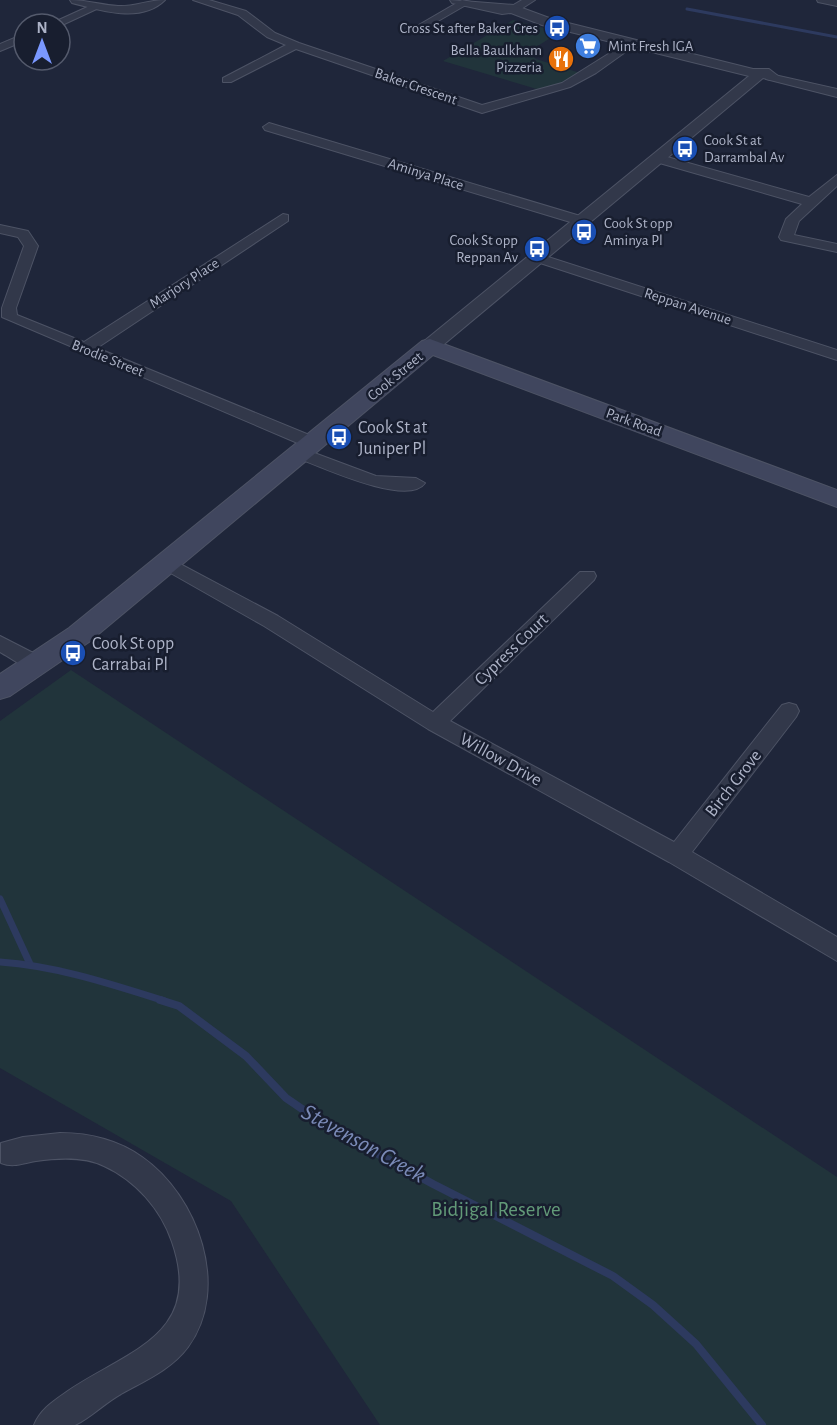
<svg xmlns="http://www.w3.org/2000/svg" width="837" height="1425" font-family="'Alegreya Sans',sans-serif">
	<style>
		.green { fill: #21343b }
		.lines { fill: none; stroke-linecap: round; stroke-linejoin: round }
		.stream-far2 { stroke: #2d3a5f; stroke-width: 3 }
		.stream-far1 { stroke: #2d3a5f; stroke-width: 7 }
		.stream { stroke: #2d3a5f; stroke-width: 8 }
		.minor-casing { stroke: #4d5365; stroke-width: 2 }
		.tertiary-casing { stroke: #4d5365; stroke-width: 2 }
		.secondary-casing { stroke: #4d5365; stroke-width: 2 }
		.minor { fill: #32384a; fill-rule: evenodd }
		.tertiary { fill: #32384a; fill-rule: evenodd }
		.secondary { fill: #40465e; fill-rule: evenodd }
		.labels { text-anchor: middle; stroke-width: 5; stroke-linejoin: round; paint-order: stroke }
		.far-poi-label { font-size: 15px; fill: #adb3c7; stroke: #181e2f; text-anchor: end }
		.far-street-label { font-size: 15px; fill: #adb3c7; stroke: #181e2f }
		.poi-label { font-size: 18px; fill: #adb3c7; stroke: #181e2f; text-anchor: start }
		.street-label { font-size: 18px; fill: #adb3c7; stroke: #181e2f }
		.near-park-label { font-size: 21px; fill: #629a78; stroke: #181e2f }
		.near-water-label { font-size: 24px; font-style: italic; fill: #7a8ab7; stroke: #181e2f }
	</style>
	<rect width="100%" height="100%" fill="#1f263a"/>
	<g class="green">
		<path d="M513 20 560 32 528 52 536 59 580 73 561 83 540 90 443 61Z"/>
		<path d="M71 670 837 1177V1425H380L231 1201 0 1068V721Z"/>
	</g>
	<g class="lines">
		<path class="stream-far2" d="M687 9 837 37"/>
		<g class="stream-far1">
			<path d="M0 899 30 964"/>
			<path d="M0 962C57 966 111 984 165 1001"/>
		</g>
		<path class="stream" d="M160 1000 179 1006 246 1056 286 1098 327 1126 433 1184 613 1276 653 1305 696 1344 762 1425"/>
		<g class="minor-casing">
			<g id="minor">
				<path d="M193 0H209L246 11 275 33 299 43 482 105 562 83 629 41 638 43 596 73 570 87 482 113 296 49 231 82H223V78L286 45 267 37 238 15Z"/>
				<path d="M462 0 471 2 426 28 417 26Z"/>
				<path d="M522 0H535L518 11H510V7Z"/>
				<path d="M817 0H837V6L818 2Z"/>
				<path d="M94 4 103 6 60 26 50 24Z"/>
				<path d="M24 34V41L0 51V44Z"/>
				<path d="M770 74 837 89V97L766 79V75Z"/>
				<path d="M269 123 587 218 589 221 587 224H577L265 130 263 127Z"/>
				<path d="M660 155 809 197 837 175V186L799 221 794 235 837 244V252L781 240 779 237 786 219 802 204 656 162 654 159Z"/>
				<path d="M283 214 288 215V221L97 348 319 439 321 443 319 447H307L2 317V308L24 246 18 237 0 233V225L28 231 38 246 16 308 17 315 84 342Z"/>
				<path d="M539 254 837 350V360L534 261V255Z"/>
				<path d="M301 448 376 476 416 478 425 483C408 508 317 465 295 457L292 453Z"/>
				<path d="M167 557 278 616 433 712 580 572H594L596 576 594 580 450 721 674 842 782 705 789 703 796 705 799 711 796 717 692 852 837 937V961L669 862 428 729 264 626 160 567 158 563 160 559Z"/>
				<path d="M0 636 45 659 48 664 45 669C30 674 13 659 0 652Z"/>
				<path d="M60 1133C90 1133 118 1140 142 1157 198 1196 231 1288 188 1347 171 1370 144 1381 121 1394 106 1402 89 1419 75 1425 65 1425 45 1425 34 1425 40 1410 52 1402 65 1393 125 1351 205 1337 172 1242 161 1209 135 1180 104 1166 84 1156 57 1158 36 1161 23 1163 14 1168 1 1163V1143L23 1137Z"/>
			</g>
		</g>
		<g class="tertiary-casing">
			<g id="tertiary">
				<path d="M70 0C87 0 101 5 118 6 134 7 148 0 165 0 141 24 100 10 72 3Z"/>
				<path d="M450 0 514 5 552 19 753 69H769L778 76 771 80 763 78 437 350H423L420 346 423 342 749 76 542 25 511 13 502 14 452 3Z"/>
			</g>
		</g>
		<g class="secondary-casing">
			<path id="secondary" d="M430 339 837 490V507L433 355 89 642 10 696 0 699V674L69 628 422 341Z"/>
		</g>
		<use href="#minor" class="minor"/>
		<use href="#tertiary" class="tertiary"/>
		<use href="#secondary" class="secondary"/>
	</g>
	<defs>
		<g id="bus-disc" transform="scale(1.35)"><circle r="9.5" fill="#1a4fb4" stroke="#181e2f"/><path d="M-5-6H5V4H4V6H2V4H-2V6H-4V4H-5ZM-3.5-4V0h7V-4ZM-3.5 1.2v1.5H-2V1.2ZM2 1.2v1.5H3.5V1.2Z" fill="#fff"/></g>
		<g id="supermarket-disc" transform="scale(1.35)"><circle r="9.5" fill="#3f7fe0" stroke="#181e2f"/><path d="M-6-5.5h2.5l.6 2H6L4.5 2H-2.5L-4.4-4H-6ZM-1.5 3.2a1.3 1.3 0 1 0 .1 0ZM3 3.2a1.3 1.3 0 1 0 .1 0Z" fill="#fff"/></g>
		<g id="restaurant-disc" transform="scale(1.35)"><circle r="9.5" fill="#e8710a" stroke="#181e2f"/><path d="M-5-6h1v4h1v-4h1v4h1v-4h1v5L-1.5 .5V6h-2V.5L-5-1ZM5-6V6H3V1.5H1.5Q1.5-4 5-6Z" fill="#fff"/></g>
	</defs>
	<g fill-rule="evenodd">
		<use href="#bus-disc" x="557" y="28"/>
		<use href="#supermarket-disc" x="588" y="46"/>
		<use href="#restaurant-disc" x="561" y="59"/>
		<use href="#bus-disc" x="685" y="149"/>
		<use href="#bus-disc" x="584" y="232"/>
		<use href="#bus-disc" x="537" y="249"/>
		<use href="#bus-disc" x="339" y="437"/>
		<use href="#bus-disc" x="73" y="653"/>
	</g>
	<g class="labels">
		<g class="far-poi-label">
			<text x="538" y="33">Cross St after Baker Cres</text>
			<text x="608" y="51" text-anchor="start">Mint Fresh IGA</text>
			<text x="542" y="55">Bella Baulkham<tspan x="542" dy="17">Pizzeria</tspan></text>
			<text x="704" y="145" text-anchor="start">Cook St at<tspan x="704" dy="17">Darrambal Av</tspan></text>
			<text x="604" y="228" text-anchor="start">Cook St opp<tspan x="604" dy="17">Aminya Pl</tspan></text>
			<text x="518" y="245">Cook St opp<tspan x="518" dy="17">Reppan Av</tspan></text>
		</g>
		<g class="far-street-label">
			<text transform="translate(416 86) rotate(19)" y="5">Baker Crescent</text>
			<text transform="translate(426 174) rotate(17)" y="5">Aminya Place</text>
			<text transform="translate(184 283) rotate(-33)" y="5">Marjory Place</text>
			<text transform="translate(688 306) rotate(18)" y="5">Reppan Avenue</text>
			<text transform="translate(108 358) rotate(22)" y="5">Brodie Street</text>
			<text transform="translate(395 376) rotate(-40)" y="5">Cook Street</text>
			<text transform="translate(634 422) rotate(20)" y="5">Park Road</text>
		</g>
		<g class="poi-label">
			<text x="358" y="433">Cook St at<tspan x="358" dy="21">Juniper Pl</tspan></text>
			<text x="92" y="649">Cook St opp<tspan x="92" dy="21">Carrabai Pl</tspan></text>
		</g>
		<g class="street-label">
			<text transform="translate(511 649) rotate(-44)" y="6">Cypress Court</text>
			<text transform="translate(501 759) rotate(29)" y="6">Willow Drive</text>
			<text transform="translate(733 783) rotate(-52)" y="6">Birch Grove</text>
		</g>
		<g class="near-park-label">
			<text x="496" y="1216">Bidjigal Reserve</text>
		</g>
		<g class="near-water-label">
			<text transform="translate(364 1143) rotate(29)" y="8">Stevenson Creek</text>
		</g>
	</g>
	<g transform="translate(42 42)"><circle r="28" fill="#181e2f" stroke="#545a6c" stroke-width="1.5"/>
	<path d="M0-4.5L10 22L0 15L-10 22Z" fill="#7a98ff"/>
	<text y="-9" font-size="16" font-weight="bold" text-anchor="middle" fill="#adb3c7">N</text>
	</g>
</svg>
